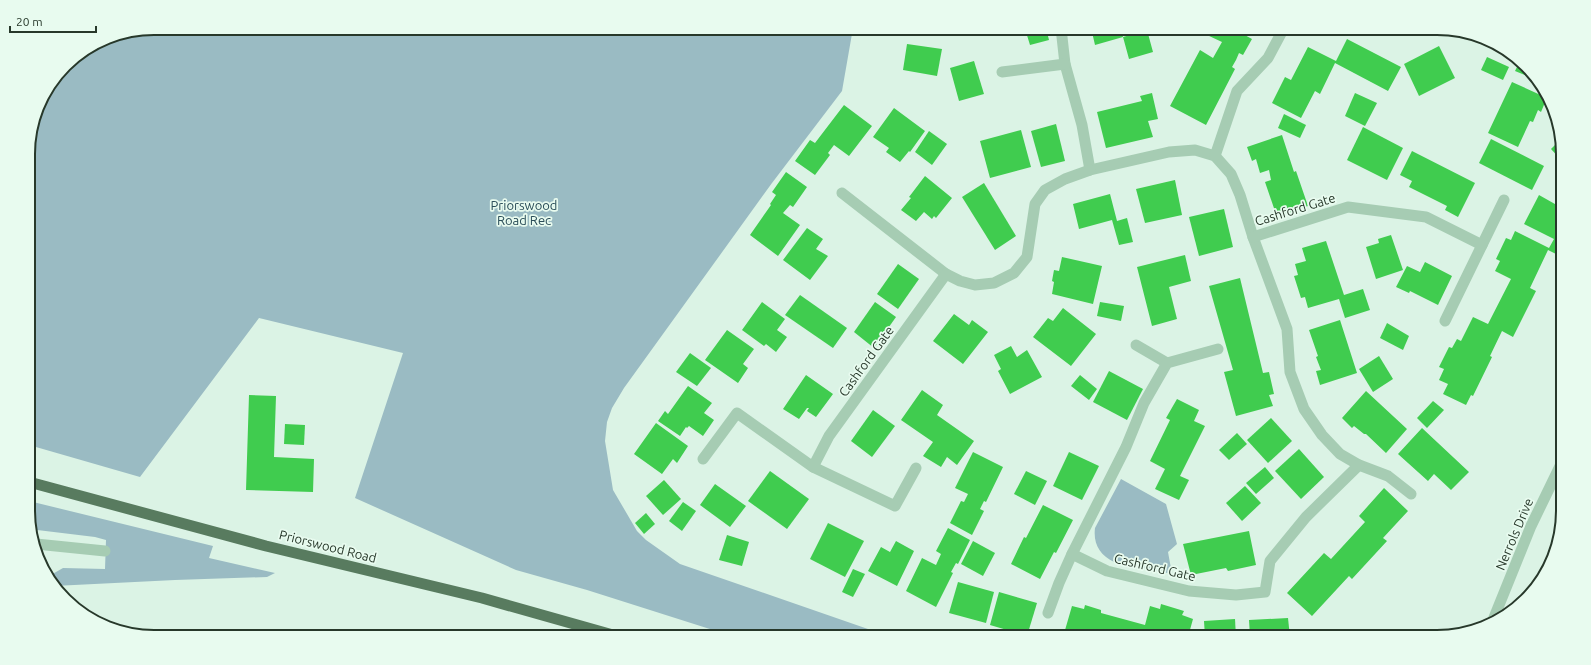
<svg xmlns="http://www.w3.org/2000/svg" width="1591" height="665" font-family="Ubuntu,sans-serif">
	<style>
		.green { fill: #9abbc3 }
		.building { fill: #40cc4f }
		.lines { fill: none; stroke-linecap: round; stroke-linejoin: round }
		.minor { stroke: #a6ccb3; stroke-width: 11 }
		.tertiary { stroke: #a6ccb3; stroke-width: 11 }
		.primary { stroke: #587b5f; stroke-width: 11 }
		.labels { text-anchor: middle; stroke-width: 3.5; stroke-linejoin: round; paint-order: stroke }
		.park-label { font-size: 13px; fill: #2a4d58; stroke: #e8fbef }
		.street-label { font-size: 13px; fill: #27382a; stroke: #e8fbef }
		.rim { fill: none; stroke: #27382a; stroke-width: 2 }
	</style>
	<rect width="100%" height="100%" fill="#dbf3e5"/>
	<g class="green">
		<path d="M154 28H853L842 91 772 183 624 388 612 408 607 422 605 441 613 490 637 531 646 540 680 564 891 637H735L587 590 516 570 355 498 403 353 259 318 140 477 29 445 28 146 41 98 71 59 106 38Z"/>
		<path d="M1121 479 1166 504 1177 544 1168 552 1172 574 1114 562C1100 555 1093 544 1095 528Z"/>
		<path d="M29 501 213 546 209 558 275 573 267 577 175 580 54 586V588L49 576 63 568 105 569 106 540 95 537 29 529Z"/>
	</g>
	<g class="building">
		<path d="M1012 28H1046L1049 40 1030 45 1026 32 1014 35Z"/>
		<path d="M1078 28H1121L1123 37 1147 30 1153 52 1129 59 1123 37 1095 45 1092 32 1080 35Z"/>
		<path d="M1211 28H1232L1252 39 1243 55 1239 53 1236 60 1232 67 1235 69 1206 125 1170 106 1200 50 1213 58 1222 42 1207 35Z"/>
		<path d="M1347 39 1401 67 1388 91 1335 63 1320 94 1315 91 1301 118 1272 103 1285 77 1291 80 1308 47 1336 61Z"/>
		<path d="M907 44 942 49 937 76 903 70Z"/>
		<path d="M1439 46 1455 78 1419 96 1404 64Z"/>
		<path d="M1487 57 1509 67 1503 80 1481 70Z"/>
		<path d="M974 61 984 94 959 101 950 68Z"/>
		<path d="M1519 63 1537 77 1539 81 1515 71Z"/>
		<path d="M1512 82 1545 97 1546 100 1541 112 1538 110 1533 122 1530 121 1518 147 1488 133Z"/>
		<path d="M1152 93 1158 119 1148 121 1153 137 1106 148 1097 112 1142 101 1140 96Z"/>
		<path d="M1355 93 1377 103 1365 126 1345 116Z"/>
		<path d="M844 105 872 126 849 156 834 145 828 153 830 155 815 175 795 161 810 140 815 143Z"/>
		<path d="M894 108 925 131 910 152 909 151 900 162 886 152 889 148 873 137Z"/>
		<path d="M1284 114 1306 125 1300 138 1278 128Z"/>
		<path d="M1056 124 1065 161 1041 167 1031 131Z"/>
		<path d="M1363 127 1403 148 1387 180 1347 160Z"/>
		<path d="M1021 130 1031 167 990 178 980 141Z"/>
		<path d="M929 131 947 144 932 165 915 152Z"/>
		<path d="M1282 135 1294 172 1296 171 1308 206 1277 217 1265 182 1271 180 1269 170 1260 173 1256 159 1252 161 1247 147Z"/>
		<path d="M1562 138V161L1551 149Z"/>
		<path d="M1491 139 1544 166 1532 190 1479 163Z"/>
		<path d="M1412 151 1475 183 1458 217 1445 210 1447 206 1409 187 1412 181 1400 175Z"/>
		<path d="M786 172 807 187 793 207 790 205 783 213 800 225 778 256 750 235 771 205 770 204 776 195 772 192Z"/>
		<path d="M925 176 952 198 936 218 934 216 932 219 924 212 916 221 901 210 911 198 909 197Z"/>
		<path d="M1175 180 1182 215 1145 223 1136 189Z"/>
		<path d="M984 183 1016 236 995 250 962 197Z"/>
		<path d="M1110 194 1117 221 1127 218 1133 242 1119 245 1112 220 1079 229 1073 204Z"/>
		<path d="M1539 195 1562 208V223L1555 236 1562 239V257L1548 250 1530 288 1536 291 1513 337 1502 331 1490 356 1492 357 1473 396 1471 395 1466 405 1443 394 1448 384 1439 380 1444 369 1439 367 1449 347 1452 348 1457 339 1461 341 1473 317 1488 324 1511 279 1495 271 1500 261 1496 259 1506 238 1511 240 1515 231 1549 248 1554 239 1524 224Z"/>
		<path d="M1224 209 1233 247 1199 256 1189 217Z"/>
		<path d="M807 228 823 239 816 249 828 256 810 280 783 260Z"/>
		<path d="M1391 235 1403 270 1376 279 1366 247 1379 243 1378 239Z"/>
		<path d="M1326 241 1344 295 1363 289 1370 310 1345 318 1339 299 1308 308 1305 297 1301 298 1294 276 1298 275 1295 264 1306 261 1302 248Z"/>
		<path d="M1185 255 1191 281 1169 287 1177 319 1152 326 1137 267Z"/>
		<path d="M1062 257 1102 266 1093 304 1052 294 1054 282 1052 281 1054 270 1059 271Z"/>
		<path d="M1425 262 1452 276 1438 305 1410 291 1409 293 1396 287 1407 266 1420 272Z"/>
		<path d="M898 264 919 279 898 309 877 294Z"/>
		<path d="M1240 278 1263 373 1269 372 1274 394 1269 395 1273 406 1236 416 1224 372 1233 370 1209 286Z"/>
		<path d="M800 295 847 328 833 348 785 315Z"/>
		<path d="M762 302 785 319 777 330 787 337 776 352 766 344 764 346 742 330Z"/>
		<path d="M875 302 896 317 874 348 854 332Z"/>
		<path d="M1100 302 1124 306 1121 321 1097 316Z"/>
		<path d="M1063 308 1096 334 1071 366 1033 337 1048 318 1053 321Z"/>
		<path d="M954 314 969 325 972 320 988 332 963 364 933 341Z"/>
		<path d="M1340 320 1357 373 1320 385 1316 371 1321 370 1316 357 1318 356 1309 330Z"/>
		<path d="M1387 323 1409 336 1403 350 1380 338Z"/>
		<path d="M727 330 754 349 743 364 748 368 738 383 705 360Z"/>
		<path d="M1011 346 1017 357 1027 350 1042 377 1010 394 998 371 1001 369 994 355Z"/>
		<path d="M690 353 711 368 697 386 676 372Z"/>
		<path d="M1379 356 1393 379 1373 392 1359 369Z"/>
		<path d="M1109 371 1143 389 1127 420 1093 402Z"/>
		<path d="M806 375 833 394 816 417 807 411 809 408H807L799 419 783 409Z"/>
		<path d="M1080 375 1097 389 1089 400 1071 386Z"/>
		<path d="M688 386 712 403 704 413 714 420 703 436 689 426 687 428 686 427 680 436 658 421 665 411 668 414Z"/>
		<path d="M922 390 943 405 937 415 974 441 957 465 947 457 941 467 923 456 933 442 901 420Z"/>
		<path d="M1366 391 1407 429 1386 453 1366 434H1364L1354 426 1352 428 1342 418Z"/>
		<path d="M249 395 276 396 274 457 314 459 313 492 246 490Z"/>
		<path d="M1177 399 1199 410 1194 421 1205 426 1180 476 1189 480 1179 500 1155 489 1165 469 1150 461 1170 420 1166 418Z"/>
		<path d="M1433 401 1444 410 1427 428 1417 418Z"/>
		<path d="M873 410 895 426 872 457 851 441Z"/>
		<path d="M1271 418 1292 441 1268 463 1247 440Z"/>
		<path d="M656 423 688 446 677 463 673 459 662 474 634 454Z"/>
		<path d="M285 424 305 425 304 445 284 444Z"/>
		<path d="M1422 428 1469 472 1451 490 1434 474 1428 481 1398 454Z"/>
		<path d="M1237 433 1247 444 1229 460 1219 450Z"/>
		<path d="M1299 449 1324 477 1301 499 1275 471Z"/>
		<path d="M973 452 1003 467 986 502 984 501 980 509 984 511 972 535 950 523 961 501 964 502 968 494 955 488Z"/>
		<path d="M1069 452 1099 466 1082 500 1053 486Z"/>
		<path d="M1265 467 1274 478 1256 494 1246 483Z"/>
		<path d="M770 471 809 499 787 529 748 501Z"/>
		<path d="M1026 471 1047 481 1035 505 1014 494Z"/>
		<path d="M664 480 681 499 663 515 646 496Z"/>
		<path d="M715 484 746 506 730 527 700 505Z"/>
		<path d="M1245 486 1261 503 1242 521 1226 503Z"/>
		<path d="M1384 488 1408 511 1383 538 1387 541 1352 579 1349 576 1312 616 1287 593 1324 553 1331 559 1365 522 1359 516Z"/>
		<path d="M683 502 696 511 682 531 669 521Z"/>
		<path d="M1043 505 1073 520 1056 553 1054 552 1040 579 1011 564 1024 537 1026 538Z"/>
		<path d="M646 513 655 524 644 534 635 523Z"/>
		<path d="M828 523 864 541 845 577 810 559Z"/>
		<path d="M948 528 970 540 958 564 956 563 951 572 953 573 936 607 906 591 922 558 936 565 941 554 936 551Z"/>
		<path d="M1249 531 1256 565 1228 571 1226 568 1191 575 1183 544Z"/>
		<path d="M727 535 749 542 742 566 719 560Z"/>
		<path d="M896 541 914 551 897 586 868 571 881 547 890 552Z"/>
		<path d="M973 541 995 553 983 576 961 564Z"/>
		<path d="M853 569 865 574 853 597 842 592Z"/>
		<path d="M958 582 994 592 986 623 949 613Z"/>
		<path d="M999 592 1037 603 1027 636 990 625Z"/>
		<path d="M1161 604 1184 611 1182 615 1193 619 1188 637H1063L1072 606 1084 609 1085 605 1101 610V613L1145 625 1150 606 1160 609Z"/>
		<path d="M1288 618 1290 637H1250L1249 620Z"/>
		<path d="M1235 619 1236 637H1205L1204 621Z"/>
	</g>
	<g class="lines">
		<g class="minor">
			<path d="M1061 28 1065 64 1082 125 1090 170 1169 152 1195 150 1215 156 1231 174 1240 195 1253 237 1287 329 1290 372 1304 409 1322 435 1340 454 1359 465 1388 476 1411 494"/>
			<path d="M1002 72 1065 64"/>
			<path d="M1215 156 1237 91 1268 58 1284 28"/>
			<path d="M842 193 946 274"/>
			<path d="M1253 237 1348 207 1426 217 1482 245"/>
			<path d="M1445 321 1504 200"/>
			<path d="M1136 345 1167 363"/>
			<path d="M703 459 737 413 813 467"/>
			<path d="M916 468 895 506 813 467 829 436 946 274 960 281 975 285 994 283 1014 273 1027 257 1035 204 1045 190 1065 179 1090 170"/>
			<path d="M1072 554 1126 447 1144 403 1167 363 1218 349"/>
			<path d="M1048 613 1059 583 1072 554 1107 571 1189 591 1236 595 1265 592 1270 561 1306 517 1359 465"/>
			<path d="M1493 620 1531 526 1563 460"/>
		</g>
		<path class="tertiary" d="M36 544 105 551"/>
		<path class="primary" d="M29 482 266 546 482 598 620 637"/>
	</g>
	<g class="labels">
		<g class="park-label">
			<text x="524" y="210">Priorswood<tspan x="524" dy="15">Road Rec</tspan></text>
		</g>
		<g class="street-label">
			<text transform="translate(1295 209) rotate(-17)" y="5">Cashford Gate</text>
			<text transform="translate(866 361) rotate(-54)" y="5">Cashford Gate</text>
			<text transform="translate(1514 534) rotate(-67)" y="5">Nerrols Drive</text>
			<text transform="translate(328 546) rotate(14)" y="5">Priorswood Road</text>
			<text transform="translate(1155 567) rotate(13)" y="5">Cashford Gate</text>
		</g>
	</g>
	<path d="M0 0H1591V665H0ZM154 35H1437A119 119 0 0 1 1556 154V511A119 119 0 0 1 1437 630H154A119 119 0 0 1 35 511V154A119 119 0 0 1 154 35Z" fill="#e8fbef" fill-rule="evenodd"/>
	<path class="rim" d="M154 35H1437A119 119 0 0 1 1556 154V511A119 119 0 0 1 1437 630H154A119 119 0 0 1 35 511V154A119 119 0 0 1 154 35Z"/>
	<path d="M10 26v6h86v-6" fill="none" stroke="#27382a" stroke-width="2"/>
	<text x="16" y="26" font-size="12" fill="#27382a" stroke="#e8fbef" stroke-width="3" paint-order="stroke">20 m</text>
</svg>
